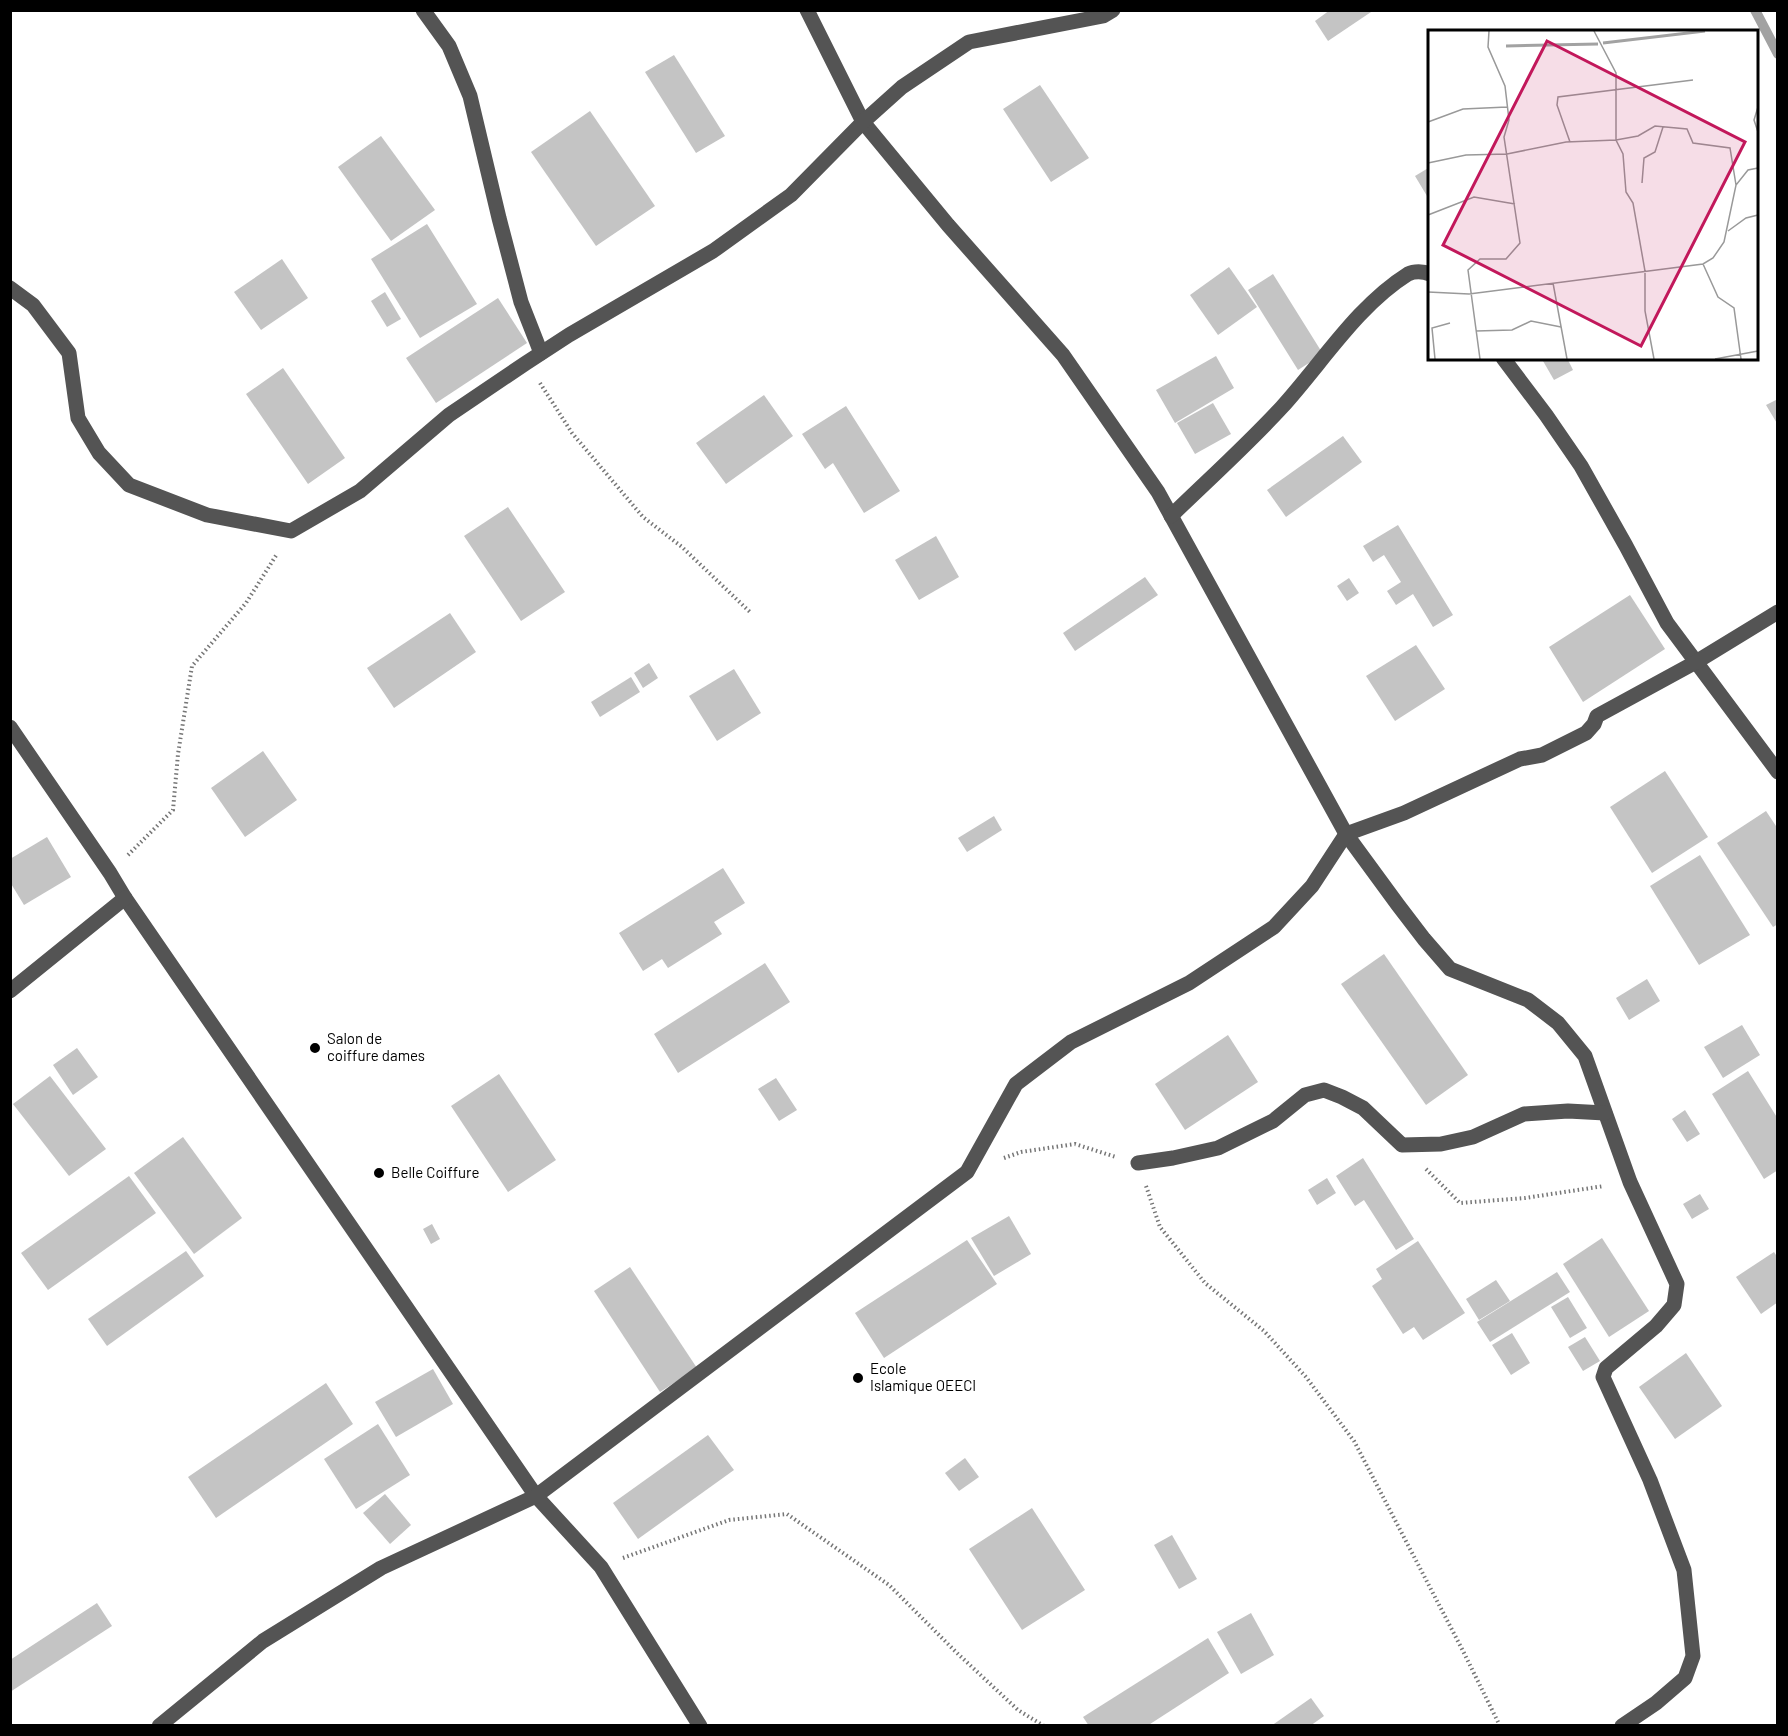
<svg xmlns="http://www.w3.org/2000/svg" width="1788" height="1736" font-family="Barlow,sans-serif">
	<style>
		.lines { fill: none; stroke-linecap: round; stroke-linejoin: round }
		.stream { stroke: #a2a2a2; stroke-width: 10 }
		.building { fill: #c4c4c4 }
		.path { stroke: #767676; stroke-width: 4; stroke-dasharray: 1.5 3; stroke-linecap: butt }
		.minor { stroke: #545454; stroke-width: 15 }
		.poi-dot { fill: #000; stroke: #fff; stroke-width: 2 }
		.labels { text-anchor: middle; stroke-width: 4.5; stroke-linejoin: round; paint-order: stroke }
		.poi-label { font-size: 15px; fill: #000; stroke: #fff; text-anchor: start }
		.inset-river { fill: none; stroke: #a2a2a2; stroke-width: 3 }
		.inset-road { fill: none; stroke: #999; stroke-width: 1.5 }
		.view { fill: #c2185b; fill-opacity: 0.15; stroke: #c2185b; stroke-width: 3 }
		.inset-edge { fill: none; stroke: #000; stroke-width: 3 }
	</style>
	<rect width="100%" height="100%" fill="#fff"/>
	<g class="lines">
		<path class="stream" d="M1755 10 1778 54"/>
	</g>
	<g class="building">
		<path d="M1330 10H1374L1328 41 1315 21Z"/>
		<path d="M674 55 725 136 696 153 645 72Z"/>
		<path d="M1040 85 1089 158 1051 182 1003 109Z"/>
		<path d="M590 111 655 206 596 246 531 152Z"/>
		<path d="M381 136 435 210 391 241 338 167Z"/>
		<path d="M1430 167V194L1427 196 1415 176Z"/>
		<path d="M427 224 477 304 420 338 371 259Z"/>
		<path d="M282 259 308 298 261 330 234 292Z"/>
		<path d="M1229 267 1257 307 1218 335 1190 295Z"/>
		<path d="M1273 274 1323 354 1298 370 1248 290Z"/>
		<path d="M385 292 401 319 387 327 371 301Z"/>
		<path d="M498 298 527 343 436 403 406 358Z"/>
		<path d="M1216 356 1234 388 1175 423 1156 390Z"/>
		<path d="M1548 358H1567L1573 370 1554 380 1543 361Z"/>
		<path d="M283 368 345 458 308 484 246 394Z"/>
		<path d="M764 395 793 436 726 484 696 443Z"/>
		<path d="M1778 399V425L1766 405Z"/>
		<path d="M1213 403 1231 434 1195 454 1177 423Z"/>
		<path d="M846 406 900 491 864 513 833 463 825 469 802 434Z"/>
		<path d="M1343 436 1362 462 1286 517 1267 490Z"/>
		<path d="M508 507 565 592 521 621 464 536Z"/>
		<path d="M1398 525 1453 615 1433 627 1413 594 1396 605 1387 591 1401 582 1384 555 1373 562 1363 546Z"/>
		<path d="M936 536 959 577 919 600 895 560Z"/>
		<path d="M1145 577 1158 595 1075 651 1063 633Z"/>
		<path d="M1349 578 1359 593 1347 601 1337 586Z"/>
		<path d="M1630 595 1665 649 1583 702 1549 647Z"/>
		<path d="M450 613 476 652 394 708 367 668Z"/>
		<path d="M1416 645 1445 689 1395 721 1366 676Z"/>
		<path d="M649 663 658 678 643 688 634 673Z"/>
		<path d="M734 669 761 713 717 741 689 696Z"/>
		<path d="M631 677 640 692 600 717 591 702Z"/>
		<path d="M263 751 297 800 245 837 211 788Z"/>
		<path d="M1665 771 1708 837 1652 873 1610 807Z"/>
		<path d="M1766 811 1778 829V924L1773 927 1717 843Z"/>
		<path d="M994 816 1002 830 967 852 958 838Z"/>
		<path d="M47 837 71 877 24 905 10 882V859Z"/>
		<path d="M1700 855 1750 935 1699 965 1650 886Z"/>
		<path d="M723 868 745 903 714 922 722 934 668 968 662 959 643 971 619 933Z"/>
		<path d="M1384 954 1468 1075 1426 1105 1341 984Z"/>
		<path d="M765 963 790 1002 678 1073 654 1034Z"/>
		<path d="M1647 979 1660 1001 1629 1020 1616 998Z"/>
		<path d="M1742 1025 1760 1055 1723 1078 1704 1047Z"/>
		<path d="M1228 1035 1258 1082 1185 1130 1155 1084Z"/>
		<path d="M77 1048 98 1077 73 1095 53 1065Z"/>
		<path d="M1748 1071 1778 1119V1170L1764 1179 1712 1094Z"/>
		<path d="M499 1074 556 1160 508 1192 451 1106Z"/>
		<path d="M50 1076 106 1149 69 1176 13 1104Z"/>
		<path d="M776 1078 797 1110 779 1121 758 1089Z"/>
		<path d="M1685 1110 1700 1134 1687 1142 1672 1119Z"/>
		<path d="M183 1137 242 1218 194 1254 134 1173Z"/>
		<path d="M1363 1158 1414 1239 1396 1250 1364 1200 1355 1206 1336 1176Z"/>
		<path d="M129 1176 156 1213 48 1290 21 1253Z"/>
		<path d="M1327 1178 1336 1193 1317 1205 1308 1190Z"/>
		<path d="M1700 1194 1709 1209 1692 1219 1683 1204Z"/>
		<path d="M1009 1216 1031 1254 994 1276 971 1238Z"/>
		<path d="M432 1224 440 1239 431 1244 423 1229Z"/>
		<path d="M1602 1238 1649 1311 1609 1337 1563 1264Z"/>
		<path d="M967 1240 997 1284 884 1358 855 1313Z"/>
		<path d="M1418 1241 1465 1313 1423 1340 1414 1327 1403 1334 1372 1286 1382 1279 1376 1269Z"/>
		<path d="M186 1251 204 1276 107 1346 88 1319Z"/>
		<path d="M1774 1252 1778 1258V1302L1761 1314 1736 1277Z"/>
		<path d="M630 1267 697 1368 660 1392 594 1291Z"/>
		<path d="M1557 1272 1570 1292 1490 1342 1477 1322Z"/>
		<path d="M1496 1280 1510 1301 1479 1320 1466 1299Z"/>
		<path d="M1568 1297 1587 1328 1570 1338 1551 1307Z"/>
		<path d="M1512 1333 1530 1363 1511 1375 1492 1345Z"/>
		<path d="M1585 1337 1600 1361 1583 1371 1568 1347Z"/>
		<path d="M1686 1353 1722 1406 1675 1439 1639 1387Z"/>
		<path d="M433 1369 453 1404 396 1437 375 1402Z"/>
		<path d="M326 1383 353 1424 216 1518 188 1477Z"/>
		<path d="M378 1424 410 1475 356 1509 324 1459Z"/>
		<path d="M708 1435 734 1470 638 1539 613 1503Z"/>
		<path d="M965 1458 979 1477 959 1491 945 1473Z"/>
		<path d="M385 1494 411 1525 390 1544 363 1513Z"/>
		<path d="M1032 1508 1085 1590 1022 1630 969 1549Z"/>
		<path d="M1172 1535 1197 1579 1179 1589 1154 1545Z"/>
		<path d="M97 1603 112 1626 10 1692V1660Z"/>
		<path d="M1251 1613 1274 1655 1241 1674 1217 1632Z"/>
		<path d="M1208 1638 1229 1673 1147 1726H1089L1083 1717Z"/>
		<path d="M1311 1698 1324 1716 1310 1726H1271Z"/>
	</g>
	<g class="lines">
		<g class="path">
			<path d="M540 383 572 433 643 517 682 547 751 613"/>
			<path d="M128 855 173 810 178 754 192 666 246 603 277 554"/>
			<path d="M1004 1158 1021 1152 1075 1144 1116 1157"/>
			<path d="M1426 1169 1460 1203 1525 1198 1604 1186"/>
			<path d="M1146 1186 1160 1227 1205 1283 1264 1331 1306 1377 1354 1441 1463 1651 1500 1726"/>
			<path d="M623 1558 729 1520 787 1514 889 1585 957 1653 1018 1710 1044 1726"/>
		</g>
		<g class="minor">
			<path d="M423 10 449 46 470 96 499 218 521 302 541 353"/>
			<path d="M807 10 863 122 948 225 1063 355 1158 492 1346 834 1398 905 1424 939 1450 969 1528 1000 1558 1023 1585 1056 1630 1182 1677 1284 1674 1305 1656 1326 1606 1368 1603 1377 1650 1480 1684 1570 1693 1656 1685 1678 1656 1703 1622 1726"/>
			<path d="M10 288 33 305 69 353 78 418 99 453 129 485 207 515 291 531 360 491 449 415 526 363 569 335 713 251 791 195 863 122 902 87 969 42 1103 16 1113 10"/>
			<path d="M1503 358 1546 415 1581 466 1626 546 1667 623 1778 772"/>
			<path d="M1171 516C1208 480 1248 444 1282 407 1322 363 1357 306 1408 274 1414 271 1423 271 1430 274"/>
			<path d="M10 727 110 873 125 898 536 1496 601 1567 700 1726"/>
			<path d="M10 991 125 898"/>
			<path d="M1138 1163 1173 1158 1218 1148 1273 1121 1305 1095 1324 1090 1342 1097 1363 1108 1402 1145 1441 1144 1473 1137 1524 1114 1568 1111 1605 1113"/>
			<path d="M159 1726 263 1641 381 1568 536 1496 967 1172 1016 1084 1071 1042 1189 983 1274 927 1312 886 1346 834 1404 813 1520 759 1542 755 1586 733 1594 724 1597 716 1696 662 1778 612"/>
		</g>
	</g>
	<g class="poi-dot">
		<circle cx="315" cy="1048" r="6"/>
		<circle cx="379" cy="1173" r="6"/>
		<circle cx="858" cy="1378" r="6"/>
	</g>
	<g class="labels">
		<g class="poi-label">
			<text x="327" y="1044">Salon de<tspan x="327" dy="17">coiffure dames</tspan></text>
			<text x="391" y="1178">Belle Coiffure</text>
			<text x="870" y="1374">Ecole<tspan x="870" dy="17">Islamique OEECI</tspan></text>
		</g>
	</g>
	<g transform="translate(1428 30)">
		<rect width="330" height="330" fill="#fff"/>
		<path class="inset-river" d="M175 13 277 1M78 16 170 14"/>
		<path class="inset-road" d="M166 1 188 43V110L195 124 198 162 205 173 217 241V281L226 329M330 77 326 90 330 102M0 92 35 79 79 77M142 112 129 75 130 67 265 50M0 133 38 125 79 124 138 112 188 110 210 106 227 96 259 99 265 113 302 118 308 155M214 153 216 128 227 122 235 97M0 185 46 167 87 174M300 201 318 188 330 185M275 234 290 267 306 278 313 329M125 253 139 329M0 262 41 264 275 234 285 228 296 212 308 155 320 140 330 138M48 301 84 300 103 291 133 297M7 329 4 298 22 293M52 329 40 240 52 229H78L92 213 76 107 81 90 77 56 60 17 61 1M287 329 330 321"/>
		<path class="view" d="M119 11 317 112 213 316 15 215Z"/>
		<rect width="330" height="330" class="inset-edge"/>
	</g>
	<rect width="1788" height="1736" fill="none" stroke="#000000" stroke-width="24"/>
</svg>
